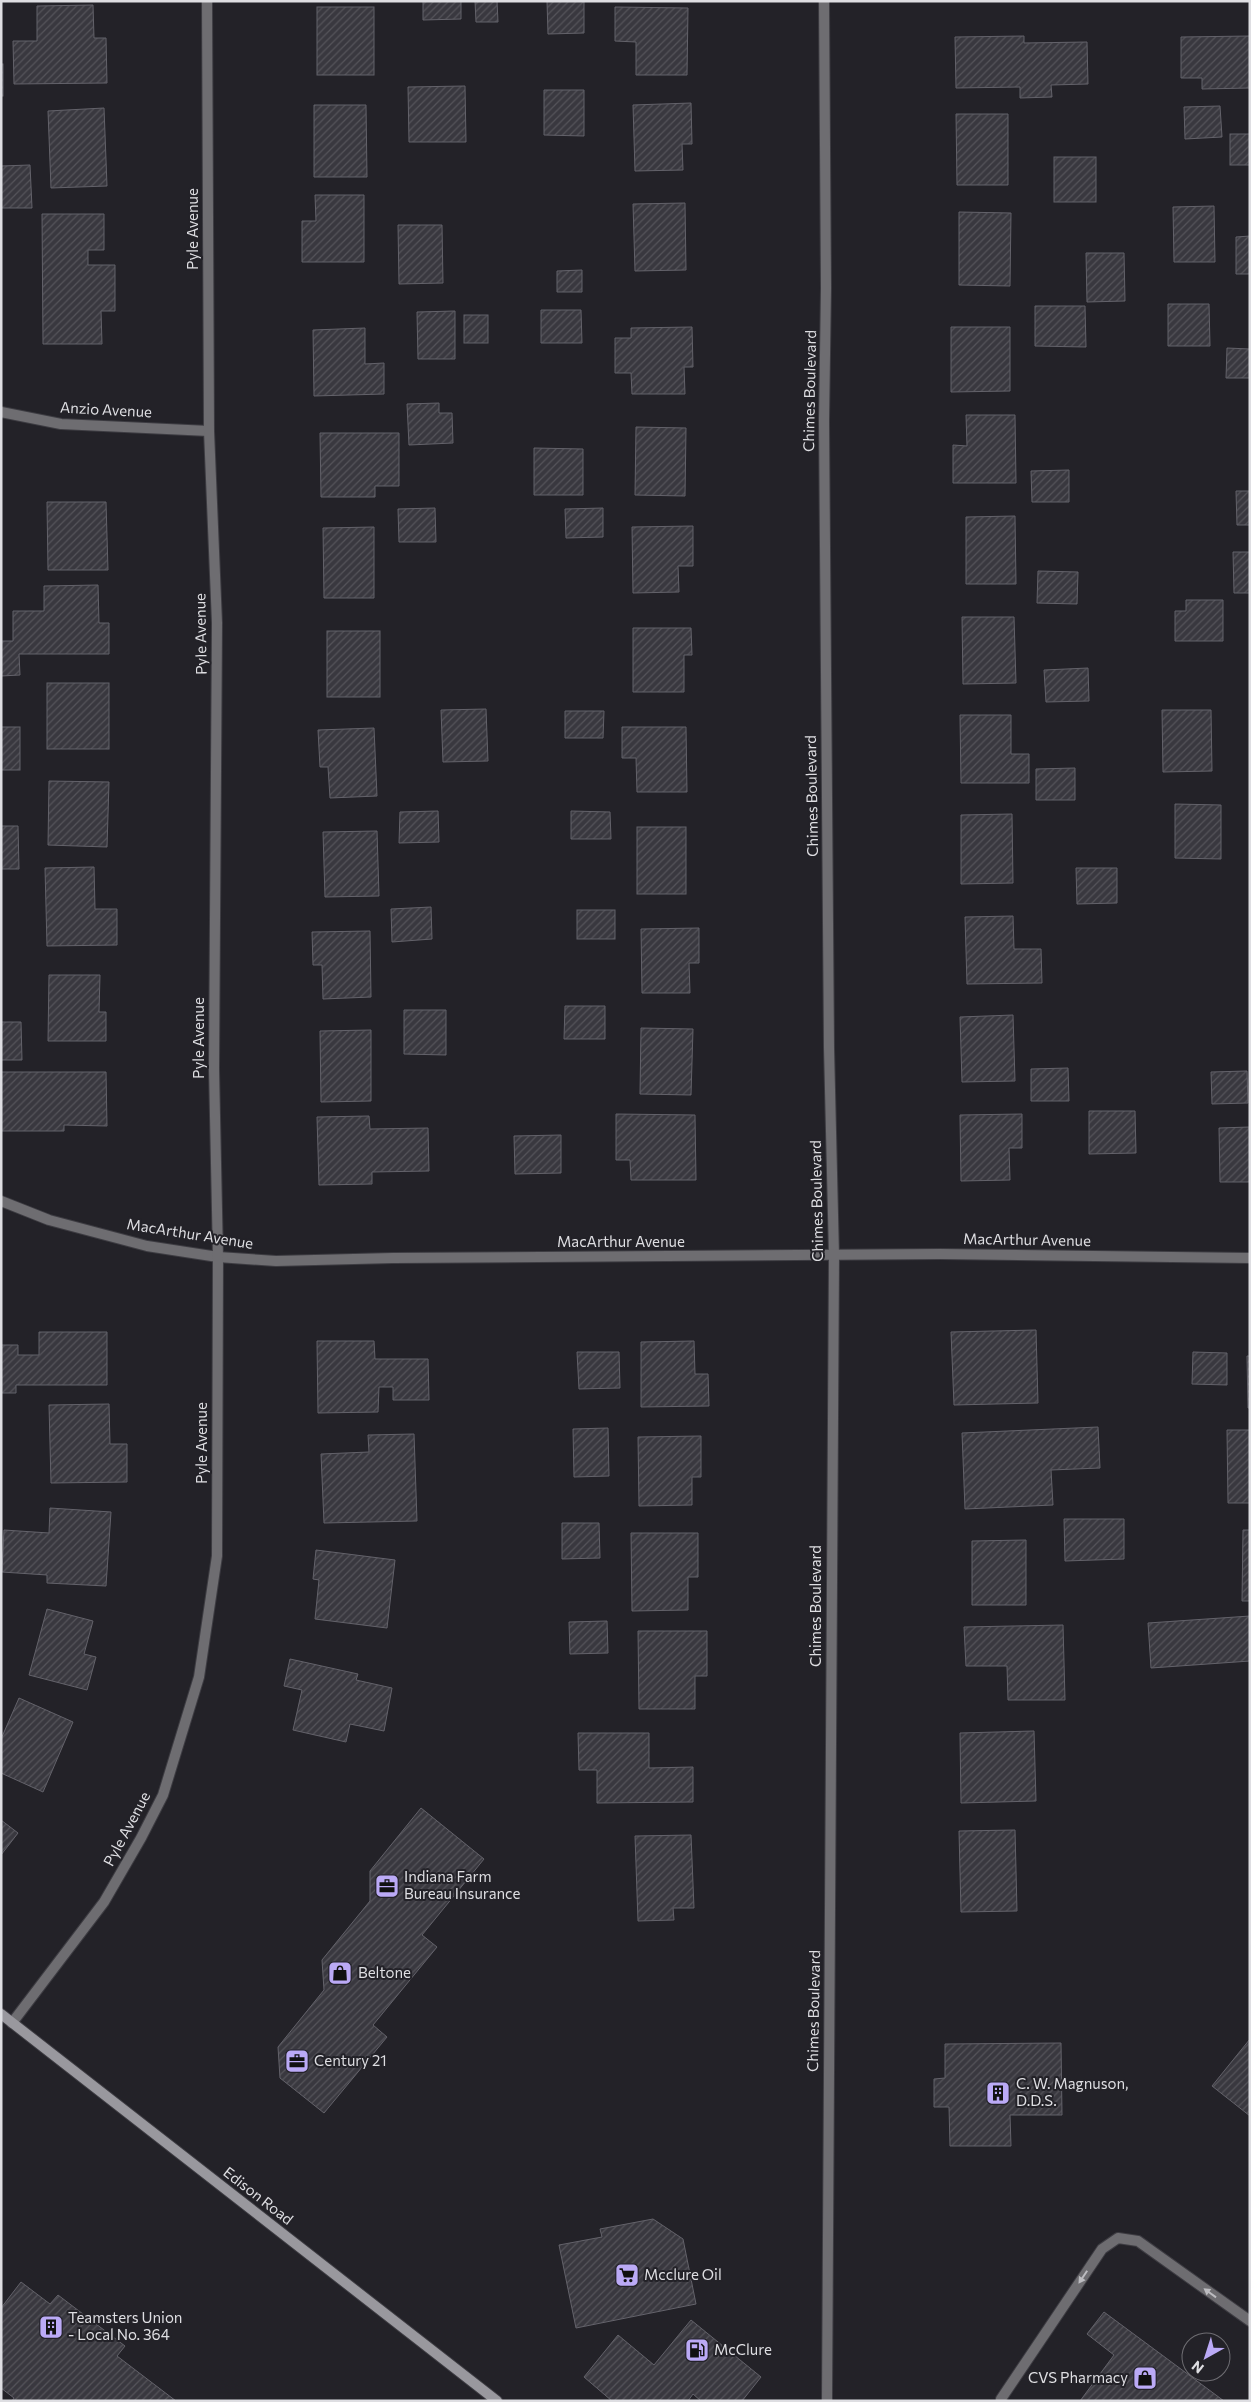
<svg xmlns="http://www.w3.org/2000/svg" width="1251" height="2402" font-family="Commissioner,sans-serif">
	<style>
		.building { fill: url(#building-hatch); stroke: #63626a }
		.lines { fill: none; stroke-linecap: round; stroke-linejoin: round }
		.service-casing { stroke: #3d3c42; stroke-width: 12 }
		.minor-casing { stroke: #3d3c42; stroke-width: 12 }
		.secondary-casing { stroke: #3d3c42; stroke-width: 12 }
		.service { stroke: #6e6d71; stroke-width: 10 }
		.minor { stroke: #6e6d71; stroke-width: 10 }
		.secondary { stroke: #99989e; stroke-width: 10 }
		.oneway { fill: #bcbcc0 }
		.labels { text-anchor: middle; stroke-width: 4; stroke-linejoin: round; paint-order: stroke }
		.street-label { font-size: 15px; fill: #dedee2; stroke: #232228 }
		.poi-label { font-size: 15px; fill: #dedee2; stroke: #232228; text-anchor: start }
	</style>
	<defs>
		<pattern id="building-hatch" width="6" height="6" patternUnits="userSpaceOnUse" patternTransform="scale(1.25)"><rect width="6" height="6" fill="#39383f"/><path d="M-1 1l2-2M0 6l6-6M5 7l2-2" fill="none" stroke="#55545a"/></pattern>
	</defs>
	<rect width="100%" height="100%" fill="#232228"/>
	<g class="building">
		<path d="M423 1H461V19L423 20Z"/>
		<path d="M475 1H497L498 22H476Z"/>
		<path d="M547 1H584V33L548 34Z"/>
		<path d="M93 5 94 38H106L107 83 14 84 13 41H37V6Z"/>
		<rect x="317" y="7" width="57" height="68"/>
		<path d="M615 7 688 8 687 75H636V42L615 41Z"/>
		<path d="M1024 36V43L1087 42 1088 84 1051 85 1052 97 1020 98V87L956 88 955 37Z"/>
		<path d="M1250 36V88L1202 89V78H1181V37Z"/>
		<rect x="1" y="64" width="2" height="32"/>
		<path d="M465 86 466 142H409L408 87Z"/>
		<path d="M544 90H584V136L544 135Z"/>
		<path d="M691 103 692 144H682L683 170 635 171 633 105Z"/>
		<path d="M314 105H366L367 177H314Z"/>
		<path d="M1220 106 1222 137 1185 139 1184 107Z"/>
		<path d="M104 108 107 186 51 188 48 111Z"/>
		<path d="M956 114H1008V185H957Z"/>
		<rect x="1230" y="134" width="20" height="31"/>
		<rect x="1054" y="157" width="42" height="45"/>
		<path d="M30 165 32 208H1V166Z"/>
		<path d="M315 195H364V262H302V221H316Z"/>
		<path d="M685 203 686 270 635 271 633 204Z"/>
		<path d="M1214 206 1215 262H1174L1173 207Z"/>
		<path d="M959 212 1011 213 1010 286 959 285Z"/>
		<path d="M42 214H104V250H88V265H115V311H101L102 344H43Z"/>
		<path d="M398 225H442L443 283 399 284Z"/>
		<path d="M1250 236V274H1236V237Z"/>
		<path d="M1086 253H1124L1125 301 1087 302Z"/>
		<path d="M582 270V292H557V271Z"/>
		<path d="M1168 304H1209L1210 346H1168Z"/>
		<path d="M1035 306H1085L1086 347 1035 346Z"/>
		<path d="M541 310H581L582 343H541Z"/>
		<path d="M455 311V359H418L417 312Z"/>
		<rect x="464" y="315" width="24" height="28"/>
		<path d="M692 327 693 367H684L685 394H632L631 373H615V338H631V328Z"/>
		<path d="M951 327H1010V391L951 392Z"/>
		<path d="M365 328V364L384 363V394L314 396 313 330Z"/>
		<path d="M1227 348 1250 349V378H1226Z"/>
		<path d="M439 403V413H452L453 443 409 445 407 404Z"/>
		<path d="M966 415H1015L1016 483H953V445L967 446Z"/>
		<path d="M636 427 686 428 685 496 635 495Z"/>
		<path d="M320 433H399V486H375V497H321Z"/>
		<path d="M534 448 583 449V495H534Z"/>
		<path d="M1069 470V502H1032L1031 471Z"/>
		<path d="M1236 491H1250V525H1237Z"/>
		<path d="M47 502H106L108 570H48Z"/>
		<path d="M435 508 436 542H399L398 509Z"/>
		<path d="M603 508V537L566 538 565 509Z"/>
		<path d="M1015 516 1016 584H966V517Z"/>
		<path d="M693 526V566H678L679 592 633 593 632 527Z"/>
		<path d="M374 527V598H324L323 528Z"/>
		<path d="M1233 552H1250V593H1234Z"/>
		<path d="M1038 571 1078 572 1077 604 1037 603Z"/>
		<path d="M98 585 99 623H109V654H19L20 675 1 676V641H13V611H44V586Z"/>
		<path d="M1186 600H1223V641H1175V611H1186Z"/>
		<path d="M962 617H1014L1016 683 963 684Z"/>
		<path d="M633 628H691L692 655H684V692H633Z"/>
		<rect x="327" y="631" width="53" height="66"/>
		<path d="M1088 668 1089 701 1046 702 1044 670Z"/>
		<rect x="47" y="683" width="62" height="66"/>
		<path d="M486 709 488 761 443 762 441 710Z"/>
		<path d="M1162 710H1211L1212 771 1163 772Z"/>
		<path d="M565 711H604L603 738H565Z"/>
		<path d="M960 715H1011V754H1029V783H961Z"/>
		<rect x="1" y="727" width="19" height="43"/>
		<path d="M622 727H686L687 792H637L636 758H622Z"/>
		<path d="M374 728 377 796 330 798 328 767H320L318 730Z"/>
		<path d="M1075 768V800H1036V769Z"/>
		<path d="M49 781 109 782 107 847 48 845Z"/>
		<path d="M1175 804 1221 805V859L1175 858Z"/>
		<path d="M438 811 439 842 399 843 400 812Z"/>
		<path d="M571 811 610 812 611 839H571Z"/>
		<path d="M1012 814 1013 883 961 884V815Z"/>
		<path d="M1 826H18L19 869H1Z"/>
		<rect x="637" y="827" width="49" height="67"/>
		<path d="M377 831 379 896 325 897 323 832Z"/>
		<path d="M94 867 95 909H117V945L47 946 45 868Z"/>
		<path d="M1076 868H1117V903L1077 904Z"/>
		<path d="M431 907 432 939 392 942 391 909Z"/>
		<rect x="577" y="910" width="38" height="29"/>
		<path d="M1013 916 1014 949H1041L1042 983 967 984 965 917Z"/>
		<path d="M699 928V963H689L690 993H642L641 929Z"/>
		<path d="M370 931 371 997 323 999 322 965H313L312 932Z"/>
		<path d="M49 975H100L99 1012H106V1041H48Z"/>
		<path d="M565 1006H605V1039H564Z"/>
		<path d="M404 1010H446V1055L404 1054Z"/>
		<path d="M1013 1015 1015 1081 962 1082 960 1017Z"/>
		<path d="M1 1022H21L22 1060H1Z"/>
		<path d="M641 1028 693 1029 691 1095 640 1094Z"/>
		<path d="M371 1030V1101L321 1102 320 1031Z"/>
		<path d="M1068 1068 1069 1101H1031V1069Z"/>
		<path d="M1247 1071 1248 1103 1212 1104 1211 1072Z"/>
		<path d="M1 1072H106L107 1126 64 1125V1131H1Z"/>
		<path d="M1089 1111H1135L1136 1153 1089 1154Z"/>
		<path d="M616 1114 695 1115 696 1180H631L630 1160H616Z"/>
		<path d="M1022 1114V1148H1009L1010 1180 961 1181 960 1115Z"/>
		<path d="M369 1116 370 1129 428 1128 429 1171 372 1172V1184L319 1185 317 1117Z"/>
		<path d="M1250 1127V1182H1220L1219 1128Z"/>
		<path d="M561 1135V1173L515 1174 514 1136Z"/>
		<path d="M1036 1330 1038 1403 954 1405 951 1332Z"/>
		<path d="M39 1332H107V1385H16V1393H1V1345H18V1355H39Z"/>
		<path d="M317 1341H374L375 1359H428L429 1400H393V1387H379L378 1412 318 1413Z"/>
		<path d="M694 1341 695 1374H708L709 1406 641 1407V1342Z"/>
		<path d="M577 1352H619L620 1388 579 1389Z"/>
		<path d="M1193 1352 1227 1353V1385L1192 1384Z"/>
		<path d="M1247 1356H1250V1408H1248Z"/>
		<path d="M109 1404 110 1444H127V1482L51 1483 49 1405Z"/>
		<path d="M1098 1427 1100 1468 1051 1470 1053 1505 965 1509 962 1433Z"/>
		<path d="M608 1428 609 1476 574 1477 573 1429Z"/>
		<path d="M1227 1430H1250V1503H1228Z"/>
		<path d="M414 1434 417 1521 324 1523 321 1454 369 1452 368 1435Z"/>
		<path d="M701 1436V1477H692V1505L639 1506 638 1437Z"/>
		<path d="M50 1508 111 1512 106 1586 47 1583V1575L2 1572 4 1530 49 1533Z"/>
		<path d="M1064 1519H1124V1559L1065 1561Z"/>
		<path d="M562 1523H599L600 1558 562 1559Z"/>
		<path d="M1243 1530H1250V1601H1242Z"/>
		<path d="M631 1533H698V1577H688V1610L632 1611Z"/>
		<path d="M1026 1540V1605H972V1541Z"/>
		<path d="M316 1550 395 1560 387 1628 315 1619 319 1580 313 1579Z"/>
		<path d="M47 1609 93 1621 84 1654 96 1657 87 1690 29 1675Z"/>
		<path d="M1250 1616V1661L1151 1668 1148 1623Z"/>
		<path d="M607 1621 608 1653 570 1654 569 1622Z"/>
		<path d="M1063 1625 1065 1700H1008L1007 1666H966L964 1627Z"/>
		<path d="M638 1631H707V1676H695V1709H639Z"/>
		<path d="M290 1659 358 1674 356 1680 392 1688 384 1731 350 1724 346 1742 293 1730 302 1690 284 1686Z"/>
		<path d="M19 1698 73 1722 43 1792 1 1773V1739Z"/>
		<path d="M1034 1731 1036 1801 961 1803 960 1733Z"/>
		<path d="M578 1733H649V1768L693 1767V1802L597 1803V1770H579Z"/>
		<path d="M421 1808 484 1859 422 1935 437 1947 373 2025 387 2037 324 2113 280 2078 278 2047 324 1990 322 1960 370 1901V1871Z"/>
		<path d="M1 1820 18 1833 1 1855Z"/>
		<path d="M1015 1830 1017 1911 961 1912 959 1831Z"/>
		<path d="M691 1835 694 1908H673L674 1920 638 1921 635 1836Z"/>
		<path d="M1250 2039V2116L1212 2086Z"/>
		<path d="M1061 2043 1062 2115H1010L1011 2146H950L949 2107H934V2079L945 2078V2044Z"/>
		<path d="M653 2219 683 2239 696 2304 576 2328 559 2245 602 2237 600 2229Z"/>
		<path d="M21 2282 50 2304 58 2295 125 2346 117 2356 176 2401H12L14 2398 1 2388V2308Z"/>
		<path d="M1104 2312 1224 2401H1080L1114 2355 1087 2334Z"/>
		<path d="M691 2320 761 2377 742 2401H701L693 2394 688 2401H612L584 2377 618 2335 654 2365Z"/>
	</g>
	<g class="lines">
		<g class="service-casing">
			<path id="service" d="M1001 2399 1102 2249 1118 2238 1138 2241 1250 2321"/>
		</g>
		<g class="minor-casing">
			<g id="minor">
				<path d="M824 1 826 288 824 421 829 1048 834 1256 827 2401"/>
				<path d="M1 412 61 424 209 431"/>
				<path d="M1 1201 49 1220 147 1246 218 1257 276 1261 393 1258 941 1254 1250 1258"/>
				<path d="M12 2023 104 1902 141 1838 163 1795 199 1677 217 1556 218 1257 214 1069 217 623 209 431 207 1"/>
			</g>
		</g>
		<g class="secondary-casing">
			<path id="secondary" d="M1 2014 497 2401"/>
		</g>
		<use href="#service" class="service"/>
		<use href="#minor" class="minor"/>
		<use href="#secondary" class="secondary"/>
	</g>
	<defs><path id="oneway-solid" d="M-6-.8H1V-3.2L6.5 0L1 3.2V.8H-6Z" transform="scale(1.25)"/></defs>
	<g class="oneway">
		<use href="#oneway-solid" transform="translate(1083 2277) rotate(124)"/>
		<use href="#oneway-solid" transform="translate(1210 2293) rotate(-144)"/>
	</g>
	<defs>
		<g id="office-square" transform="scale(1.25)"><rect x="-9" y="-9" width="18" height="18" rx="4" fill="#bbaaf6" stroke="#232228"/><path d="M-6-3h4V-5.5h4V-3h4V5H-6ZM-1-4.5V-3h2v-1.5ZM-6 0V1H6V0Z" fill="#111"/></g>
		<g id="shop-square" transform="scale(1.25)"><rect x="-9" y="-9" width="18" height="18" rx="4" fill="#bbaaf6" stroke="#232228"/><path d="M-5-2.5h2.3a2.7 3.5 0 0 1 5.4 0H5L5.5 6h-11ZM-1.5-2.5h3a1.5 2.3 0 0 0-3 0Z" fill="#111"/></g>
		<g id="building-square" transform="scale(1.25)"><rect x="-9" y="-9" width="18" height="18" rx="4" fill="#bbaaf6" stroke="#232228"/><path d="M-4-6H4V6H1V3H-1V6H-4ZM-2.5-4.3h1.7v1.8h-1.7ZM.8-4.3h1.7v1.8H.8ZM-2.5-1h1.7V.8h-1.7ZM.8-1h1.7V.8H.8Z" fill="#111"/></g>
		<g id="supermarket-square" transform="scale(1.25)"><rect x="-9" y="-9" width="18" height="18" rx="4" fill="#bbaaf6" stroke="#232228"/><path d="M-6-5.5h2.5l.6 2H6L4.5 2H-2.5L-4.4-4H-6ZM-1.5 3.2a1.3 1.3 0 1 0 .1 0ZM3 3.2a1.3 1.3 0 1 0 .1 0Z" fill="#111"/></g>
		<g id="fuel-square" transform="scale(1.25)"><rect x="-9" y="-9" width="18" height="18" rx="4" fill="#bbaaf6" stroke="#232228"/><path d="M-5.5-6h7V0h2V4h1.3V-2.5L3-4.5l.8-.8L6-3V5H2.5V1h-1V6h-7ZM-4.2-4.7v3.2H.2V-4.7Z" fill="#111"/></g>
	</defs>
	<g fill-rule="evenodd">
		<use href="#office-square" x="387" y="1886"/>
		<use href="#shop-square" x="340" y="1973"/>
		<use href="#office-square" x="297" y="2061"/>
		<use href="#building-square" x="998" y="2093"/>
		<use href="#supermarket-square" x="627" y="2275"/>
		<use href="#building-square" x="51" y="2327"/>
		<use href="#fuel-square" x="697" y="2350"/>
		<use href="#shop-square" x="1145" y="2378"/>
	</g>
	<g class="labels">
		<g class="street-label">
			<text transform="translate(193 229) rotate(-90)" y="5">Pyle Avenue</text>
			<text transform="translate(810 391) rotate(-89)" y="5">Chimes Boulevard</text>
			<text transform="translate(106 410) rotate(3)" y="5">Anzio Avenue</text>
			<text transform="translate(201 634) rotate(-91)" y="5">Pyle Avenue</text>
			<text transform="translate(812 796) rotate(-91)" y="5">Chimes Boulevard</text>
			<text transform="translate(199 1038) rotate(-90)" y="5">Pyle Avenue</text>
			<text transform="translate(817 1201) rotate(-91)" y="5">Chimes Boulevard</text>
			<text transform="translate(190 1234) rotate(9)" y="5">MacArthur Avenue</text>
			<text transform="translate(1027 1240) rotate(1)" y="5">MacArthur Avenue</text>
			<text x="621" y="1247">MacArthur Avenue</text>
			<text transform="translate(202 1443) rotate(-90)" y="5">Pyle Avenue</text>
			<text transform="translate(816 1606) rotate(-90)" y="5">Chimes Boulevard</text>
			<text transform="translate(127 1829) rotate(-62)" y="5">Pyle Avenue</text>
			<text transform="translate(814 2011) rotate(-89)" y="5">Chimes Boulevard</text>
			<text transform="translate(258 2196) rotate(38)" y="5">Edison Road</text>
		</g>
		<g class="poi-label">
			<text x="404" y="1882">Indiana Farm<tspan x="404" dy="17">Bureau Insurance</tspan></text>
			<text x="358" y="1978">Beltone</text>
			<text x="314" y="2066">Century 21</text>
			<text x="1016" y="2089">C. W. Magnuson,<tspan x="1016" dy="17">D.D.S.</tspan></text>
			<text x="644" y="2280">Mcclure Oil</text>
			<text x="68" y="2323">Teamsters Union<tspan x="68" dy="17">- Local No. 364</tspan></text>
			<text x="714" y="2355">McClure</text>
			<text x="1128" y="2383" text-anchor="end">CVS Pharmacy</text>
		</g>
	</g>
	<rect width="1251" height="2402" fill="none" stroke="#dedee2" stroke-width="5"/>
	<g transform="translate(1206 2357) rotate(219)"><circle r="24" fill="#232228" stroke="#6e6d72"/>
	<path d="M0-4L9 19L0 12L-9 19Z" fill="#bbaaf6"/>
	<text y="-8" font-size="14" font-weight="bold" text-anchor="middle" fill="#dedee2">N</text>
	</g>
</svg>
